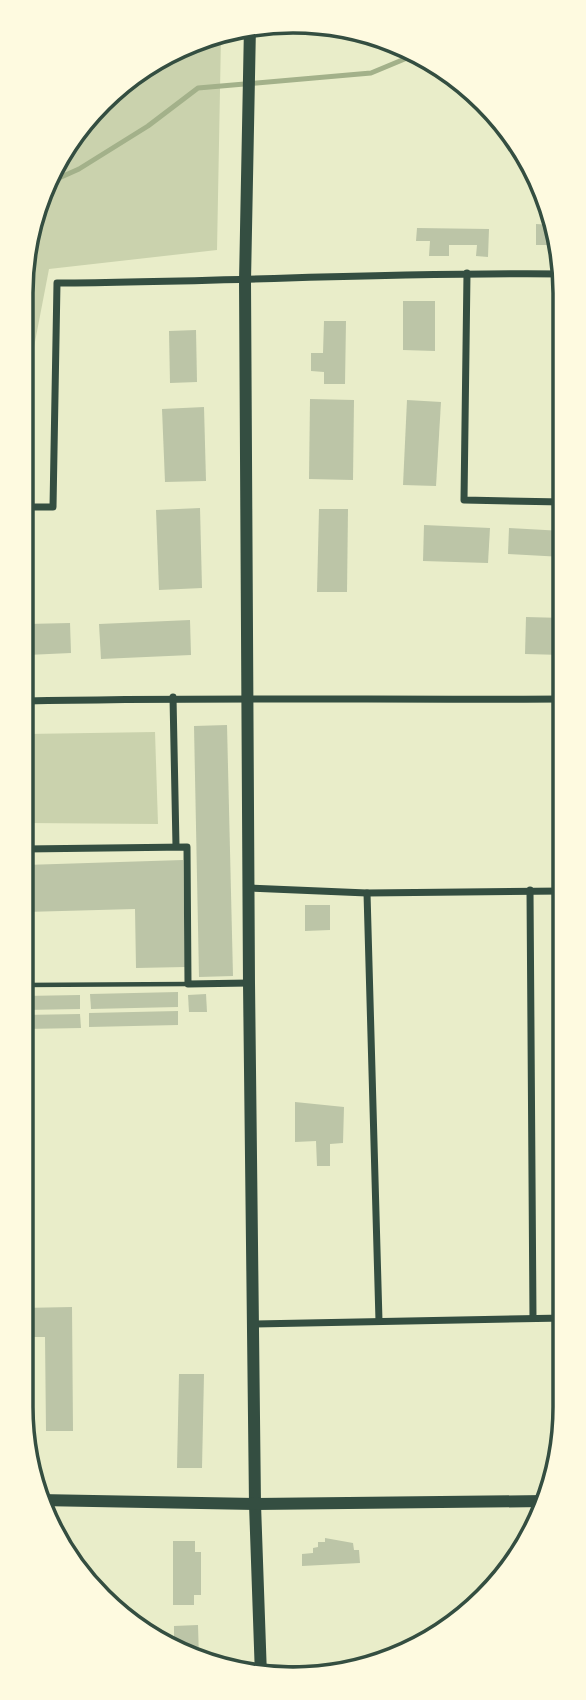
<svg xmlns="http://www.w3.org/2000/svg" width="586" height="1700" font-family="Mulish,sans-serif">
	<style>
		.green { fill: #cad2ad }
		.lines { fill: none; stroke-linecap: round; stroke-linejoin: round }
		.stream { stroke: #a3b18a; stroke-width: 5 }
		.building { fill: #bcc5a7 }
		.service { stroke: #344e41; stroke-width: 4.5 }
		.minor { stroke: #344e41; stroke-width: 7 }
		.secondary { stroke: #344e41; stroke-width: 12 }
		.rim { fill: none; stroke: #344e41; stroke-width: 3.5 }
	</style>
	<rect width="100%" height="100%" fill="#e9edc9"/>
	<g class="green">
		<path d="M221 36 217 250 49 269 29 373 30 223 77 128 156 59Z"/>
		<path d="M155 732 158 824 26 823V734Z"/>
	</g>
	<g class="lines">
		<path class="stream" d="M50 182 79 169 148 126 198 88 371 73 419 53"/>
	</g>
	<g class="building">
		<path d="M536 224 553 225 559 245H536Z"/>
		<path d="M417 228 489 229 488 257 476 256 477 245H449V256H429L430 241H416Z"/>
		<path d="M403 301H435V351L403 350Z"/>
		<path d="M324 321H346L345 384H324V372L311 371V353H323Z"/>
		<path d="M196 330 197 382 170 383 169 331Z"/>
		<path d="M310 399 354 400 353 480 309 479Z"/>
		<path d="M407 400 441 402 436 486 403 485Z"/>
		<path d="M204 407 206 481 165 482 162 409Z"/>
		<path d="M200 508 202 588 159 590 156 510Z"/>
		<path d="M319 509H348L347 592H317Z"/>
		<path d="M424 525 490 528 488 563 423 561Z"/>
		<path d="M509 528 563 531V557L508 554Z"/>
		<path d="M526 617 563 618V655L525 654Z"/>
		<path d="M190 620 191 655 101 659 99 624Z"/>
		<path d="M70 623 71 653 27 655V624Z"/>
		<path d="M227 725 233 976 199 977 194 726Z"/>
		<path d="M183 860 185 967 136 968 135 909 25 912V865Z"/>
		<path d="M305 905H330V930L305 931Z"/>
		<path d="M178 992V1007L91 1009 90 994Z"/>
		<path d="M206 994 207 1012H189L188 995Z"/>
		<path d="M80 995V1009L24 1010V996Z"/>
		<path d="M178 1011V1025L89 1027V1013Z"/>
		<path d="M80 1014 81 1028 24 1029V1015Z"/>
		<path d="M295 1102 344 1107 343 1143 330 1144V1166H317L316 1141 295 1142Z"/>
		<path d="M72 1307 73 1431H46L45 1337H22V1308Z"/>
		<path d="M179 1374H204L202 1468H177Z"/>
		<path d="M325 1538 353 1543 354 1550H359L360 1563 302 1566V1554L313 1553V1548L318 1547V1542H325Z"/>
		<path d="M60 1540 70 1541V1557L64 1547Z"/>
		<path d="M173 1541H195V1552H201V1595H194V1605H173Z"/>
		<path d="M198 1625 199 1659 174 1651V1626Z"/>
	</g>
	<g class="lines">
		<path class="service" d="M24 985 188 984"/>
		<g class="minor">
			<path d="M467 273 464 500 563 502"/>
			<path d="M28 507H53L57 283C226 282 394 272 563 274"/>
			<path d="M173 697 176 846"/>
			<path d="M26 701C205 697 384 700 564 699"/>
			<path d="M25 849 187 847 188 984 249 983"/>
			<path d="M249 888 367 893 564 891"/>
			<path d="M530 890 533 1318"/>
			<path d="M367 893 379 1321"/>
			<path d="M255 1324 565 1318"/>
			<path d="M261 1669 367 1668"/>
		</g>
		<g class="secondary">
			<path d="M250 26 245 281 249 983 255 1504 261 1676"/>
			<path d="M39 1500 255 1504 545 1501"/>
		</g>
	</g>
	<path d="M0 0H586V1700H0ZM293 33H293A260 260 0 0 1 553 293V1407A260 260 0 0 1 293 1667H293A260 260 0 0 1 33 1407V293A260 260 0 0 1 293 33Z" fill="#fefae0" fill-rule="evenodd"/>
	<path class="rim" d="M293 33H293A260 260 0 0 1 553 293V1407A260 260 0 0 1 293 1667H293A260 260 0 0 1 33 1407V293A260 260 0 0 1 293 33Z"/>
</svg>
